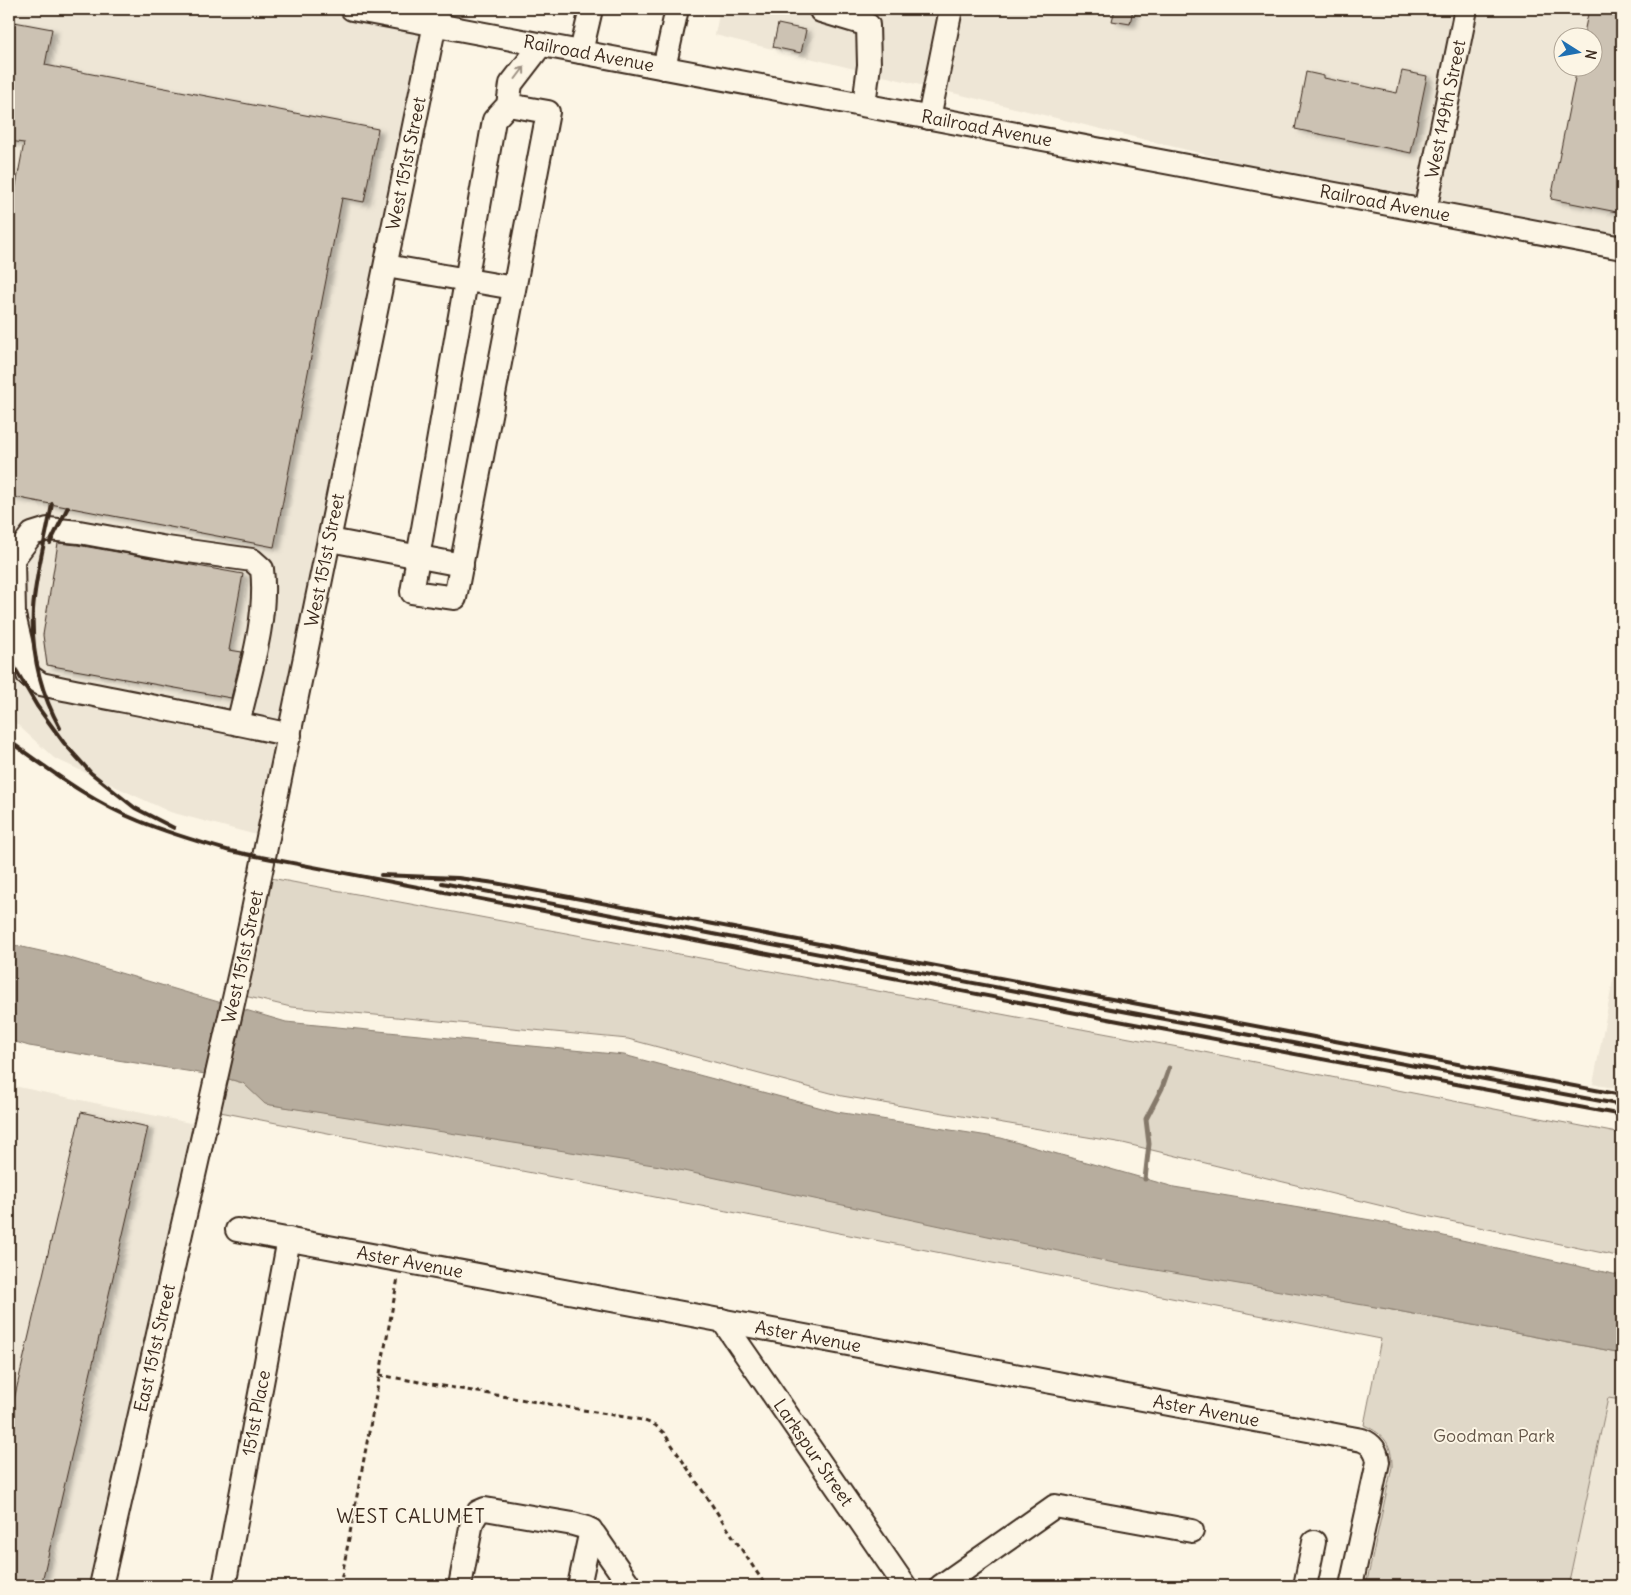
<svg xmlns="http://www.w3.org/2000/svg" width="1631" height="1595" font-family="Delius,sans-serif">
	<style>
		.built { fill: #eee6d6; fill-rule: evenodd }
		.green { fill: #e0d8c8; stroke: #8e8173 }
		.water { fill: #b7ad9e; stroke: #85796b }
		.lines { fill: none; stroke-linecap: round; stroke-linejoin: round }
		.stream { stroke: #85796b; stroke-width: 5 }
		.building { fill: #ccc2b3; stroke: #3b2a1e; filter: url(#shadow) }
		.minor-casing { stroke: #3b2a1e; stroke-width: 26 }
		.path { stroke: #3b2a1e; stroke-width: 3; stroke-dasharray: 5 4; stroke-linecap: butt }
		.minor { stroke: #fcf5e5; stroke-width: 22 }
		.rail { stroke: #3b2a1e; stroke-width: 4 }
		.oneway { stroke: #9c9082 }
		.labels { text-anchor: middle; stroke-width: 4; stroke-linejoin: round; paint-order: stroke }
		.street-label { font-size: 18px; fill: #3b2a1e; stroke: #fcf5e5 }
		.park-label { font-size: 18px; fill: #645648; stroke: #fcf5e5 }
		.neighbourhood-label { font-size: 19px; letter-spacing: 1px; fill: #3b2a1e; stroke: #fcf5e5 }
	</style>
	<defs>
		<filter id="shadow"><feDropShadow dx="5.5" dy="3" stdDeviation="2.5" flood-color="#0004"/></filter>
	</defs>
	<rect width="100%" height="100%" fill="#fcf5e5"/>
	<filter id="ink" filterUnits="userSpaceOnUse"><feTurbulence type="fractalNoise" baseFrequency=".02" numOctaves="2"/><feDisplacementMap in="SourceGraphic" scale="10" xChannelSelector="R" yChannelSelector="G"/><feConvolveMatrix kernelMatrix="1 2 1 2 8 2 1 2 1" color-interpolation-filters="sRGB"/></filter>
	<g filter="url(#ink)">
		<g class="built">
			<path d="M9 9H335L433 31 268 838 170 812 54 758 9 717Z"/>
			<path d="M720 9H1462L1421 207 715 35Z"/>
			<path d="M1466 9H1622V248L1425 211ZM1564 38H1594V68H1564Z"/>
			<path d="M1622 934V1090L1593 1084Z"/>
			<path d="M9 1085 209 1127 102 1586H9Z"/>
			<path d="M1608 1398 1622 1400V1586H1568Z"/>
		</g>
		<g class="green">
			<path d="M260 876 1178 1047 1622 1134V1257L1407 1212 1123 1143 842 1096 628 1039 291 1007 236 994Z"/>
			<path d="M218 1076 243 1083 266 1104 665 1164 1387 1309 1622 1353V1400L1608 1398 1568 1586H1366L1392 1467C1392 1444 1385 1435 1364 1425L1381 1339 210 1110Z"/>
		</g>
		<path class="water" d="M9 944 63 956 286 1022 624 1055 837 1112 1001 1138 1174 1187 1377 1221 1622 1276V1353L1387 1309 1114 1263 660 1166 265 1104 243 1083 218 1076 29 1046 9 1040Z"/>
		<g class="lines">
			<path class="stream" d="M1145 1179 1149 1144 1146 1119 1162 1088 1169 1068"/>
		</g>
		<g class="building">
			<path d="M1115 9H1133L1130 24 1112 21Z"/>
			<path d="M1589 9H1622V213L1551 199 1577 68H1594V38H1583Z"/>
			<path d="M9 21 52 29 45 65 378 129 364 202 342 198 274 547 9 496V222L24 143 9 141Z"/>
			<path d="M778 24 806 30 801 53 773 47Z"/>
			<path d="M1402 71 1427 76 1411 153 1295 129 1306 72 1324 76V78L1397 93Z"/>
			<path d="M58 543 77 545 243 574 229 650 242 652 231 698 47 665 43 635Z"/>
			<path d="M81 1112 148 1127 41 1586H9V1421Z"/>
		</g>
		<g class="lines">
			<g class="minor-casing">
				<g id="minor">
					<path id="s1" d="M352 9 1622 248"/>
					<path d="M821 9V11L868 25 869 65 864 105"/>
					<path d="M581 52 591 9"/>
					<path d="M664 68 677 9"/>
					<path d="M508 105 548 112 455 598 412 592 494 120 508 105 511 84 541 45"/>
					<path d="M929 118 951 9"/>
					<path id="s2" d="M1425 211 1466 9"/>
					<path d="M386 266 514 288"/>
					<path d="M330 540 462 565"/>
					<path d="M238 724C249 675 268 619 262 569L252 560 167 548 79 532 48 529 32 534 13 559 14 615 28 675 41 684 64 689C139 704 215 718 290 735"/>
					<path id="s3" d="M237 1230 1362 1440C1372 1444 1377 1451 1378 1462L1351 1586"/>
					<path id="s4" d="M722 1320 905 1586"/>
					<path id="s5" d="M101 1586 243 959 438 9"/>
					<path id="s6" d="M224 1586 289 1239"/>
					<path d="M460 1586 472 1522 478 1512 485 1509 573 1524 587 1528 594 1534 630 1586"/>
					<path d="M579 1586 591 1530"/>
					<path d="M941 1586 1055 1506 1192 1531"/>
					<path d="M1305 1586 1314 1542"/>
				</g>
			</g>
			<g class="path">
				<path d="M379 1375 642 1420 655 1425 664 1433 766 1586"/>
				<path d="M340 1586 398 1278"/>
			</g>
			<use href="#minor" class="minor"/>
			<g class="rail">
				<path d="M52 504C46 539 35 575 33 610 31 651 40 692 60 728"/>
				<path d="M50 543 68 507"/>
				<path d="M9 658 37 706 64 743 91 773 135 808 174 828"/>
				<path d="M9 741C50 770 91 802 139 821 168 833 199 842 230 851L1097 1017 1622 1115"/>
				<path d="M381 875 458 878 495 883 1622 1095"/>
				<path d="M442 883 1622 1105"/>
			</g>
		</g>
		<defs><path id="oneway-shaft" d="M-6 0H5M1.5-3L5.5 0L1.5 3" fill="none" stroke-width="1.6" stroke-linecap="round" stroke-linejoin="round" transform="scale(1.25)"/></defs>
		<use class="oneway" href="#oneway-shaft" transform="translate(520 73) rotate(-53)"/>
	</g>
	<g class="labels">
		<g class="street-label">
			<text dy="6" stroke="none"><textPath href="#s1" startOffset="241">Railroad Avenue</textPath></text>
			<text dy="6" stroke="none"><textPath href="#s2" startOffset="104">West 149th Street</textPath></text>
			<text dy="6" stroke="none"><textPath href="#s1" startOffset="646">Railroad Avenue</textPath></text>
			<text dy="6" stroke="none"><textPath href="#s5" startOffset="1455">West 151st Street</textPath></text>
			<text dy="6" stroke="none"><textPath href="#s1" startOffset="1051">Railroad Avenue</textPath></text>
			<text dy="6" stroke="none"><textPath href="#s5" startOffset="1050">West 151st Street</textPath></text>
			<text dy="6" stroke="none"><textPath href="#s5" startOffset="645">West 151st Street</textPath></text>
			<text dy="6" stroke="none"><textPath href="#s3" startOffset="176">Aster Avenue</textPath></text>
			<text dy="6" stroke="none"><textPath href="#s3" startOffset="581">Aster Avenue</textPath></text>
			<text dy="6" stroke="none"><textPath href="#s5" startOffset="244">East 151st Street</textPath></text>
			<text dy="6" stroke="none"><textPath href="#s3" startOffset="986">Aster Avenue</textPath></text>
			<text dy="6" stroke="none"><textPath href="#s6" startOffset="176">151st Place</textPath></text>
			<text dy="6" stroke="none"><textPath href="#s4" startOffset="161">Larkspur Street</textPath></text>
		</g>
		<g class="park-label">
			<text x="1494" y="1442">Goodman Park</text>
		</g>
		<g class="neighbourhood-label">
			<text x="411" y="1523">WEST CALUMET</text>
		</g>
	</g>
	<rect width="1631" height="1595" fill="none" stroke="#fcf5e5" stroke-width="30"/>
	<rect x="15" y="15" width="1601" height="1565" fill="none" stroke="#3b2a1e" stroke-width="2" filter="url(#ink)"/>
	<g transform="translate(1578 52) rotate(101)"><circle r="24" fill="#fcf5e5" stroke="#afa495"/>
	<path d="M0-4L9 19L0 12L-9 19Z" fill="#1f6fb2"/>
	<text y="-8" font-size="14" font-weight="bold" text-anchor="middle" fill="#3b2a1e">N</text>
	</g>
</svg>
